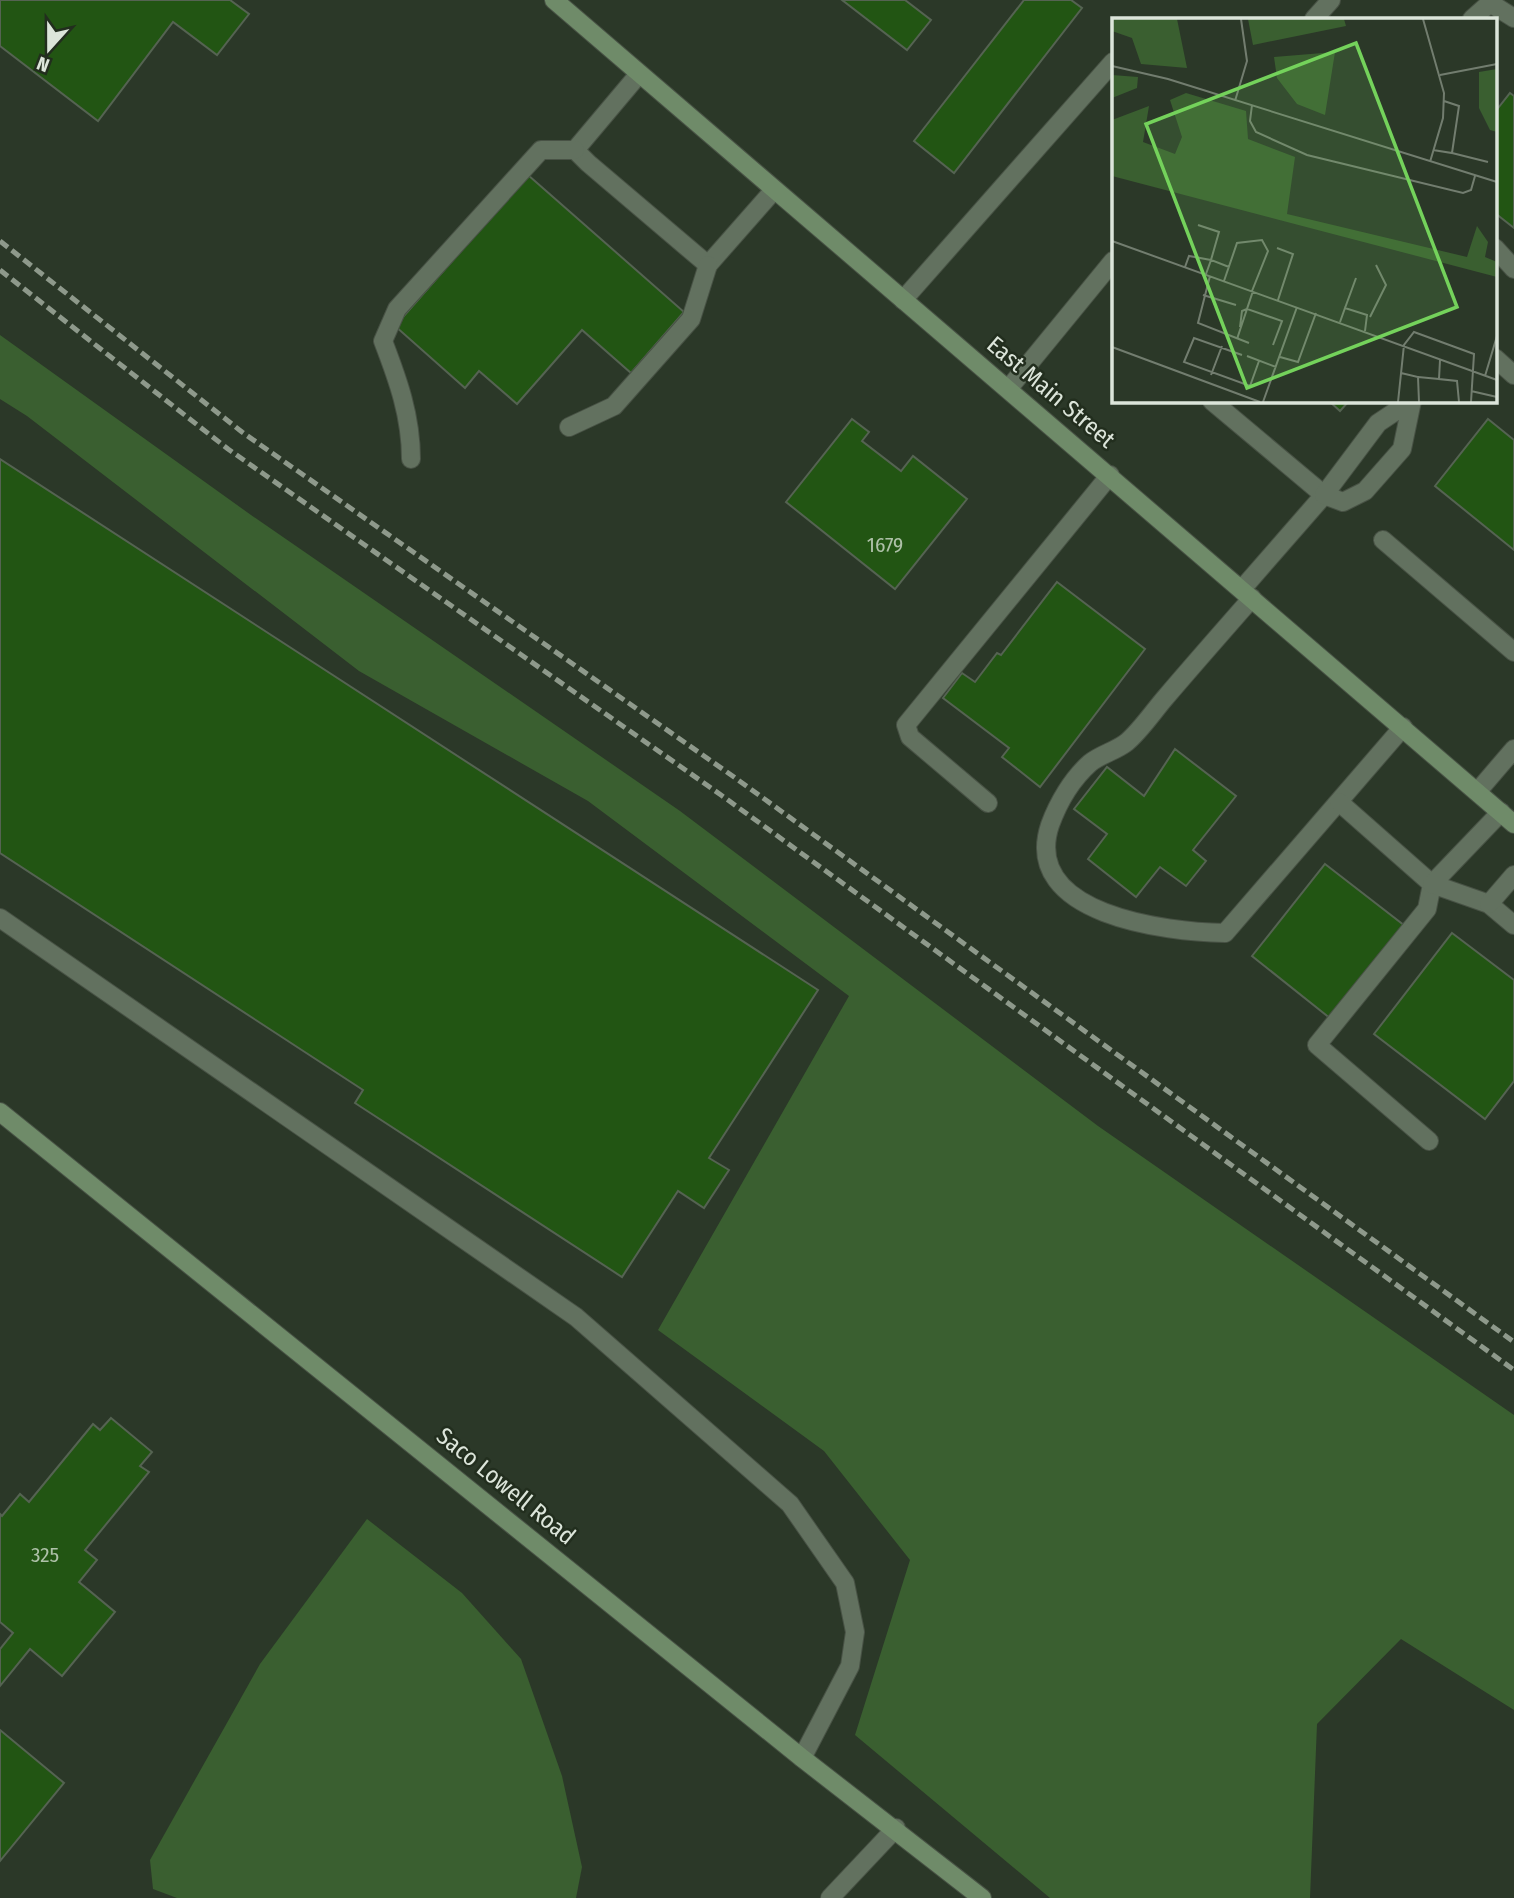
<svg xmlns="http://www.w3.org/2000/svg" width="1514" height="1898" font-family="'Fira Sans Condensed',sans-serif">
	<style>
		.green { fill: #3a5f30 }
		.building { fill: #225513; stroke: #556352; stroke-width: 2 }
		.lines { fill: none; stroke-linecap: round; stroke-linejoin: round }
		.lane-casing { stroke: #485245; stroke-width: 20 }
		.street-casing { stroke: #485245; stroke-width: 20 }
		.secondary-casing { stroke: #485245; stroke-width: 20 }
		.lane { stroke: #62715f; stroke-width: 18 }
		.street { stroke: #62715f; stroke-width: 18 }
		.secondary { stroke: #6f8b69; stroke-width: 18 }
		.rail { stroke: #8e998b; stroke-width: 5; stroke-dasharray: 10 5; stroke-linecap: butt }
		.labels { text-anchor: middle; stroke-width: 5; stroke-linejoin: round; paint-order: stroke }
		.number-label { font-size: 21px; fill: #aec1a8 }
		.street-label { font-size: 24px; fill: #dce5da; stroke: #222e1e }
		.inset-road { fill: none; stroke: #727d6f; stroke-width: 2 }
		.view { fill: #74d25b; fill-opacity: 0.15; stroke: #74d25b; stroke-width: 3.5 }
		.inset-edge { fill: none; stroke: #dce5da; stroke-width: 3.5 }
	</style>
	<rect width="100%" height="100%" fill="#2b3828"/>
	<g class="green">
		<path d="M0 335 251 515 680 811 1098 1126 1514 1415V1710L1401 1639 1317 1724 1310 1898H1050L855 1735 910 1560 824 1451 658 1330 849 996 588 801 359 671 27 416 0 399Z"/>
		<path d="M367 1519 462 1593 521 1659 562 1776 582 1867 576 1898H177L153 1889 150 1860 260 1664Z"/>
	</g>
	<g class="building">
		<path d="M0 0H230L249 14 217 55 173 22 98 121 0 46Z"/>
		<path d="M842 0H905L931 20 907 50Z"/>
		<path d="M1024 0H1071L1082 8 954 173 914 141Z"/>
		<path d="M1510 93 1514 96V228L1495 213V112Z"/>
		<path d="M528 175 684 312 631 373 582 330 517 404 479 371 465 388 395 326Z"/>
		<path d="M1329 401H1349L1340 411Z"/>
		<path d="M852 419 869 432 862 441 901 471 913 456 967 499 895 589 786 502Z"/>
		<path d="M1488 419 1514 440V550L1435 486Z"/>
		<path d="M0 459 818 990 709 1158 729 1170 704 1208 678 1191 622 1277 355 1103 363 1090 0 853Z"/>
		<path d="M1057 582 1145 649 1040 787 1002 757 1009 748 943 698 962 673 975 682 997 653 1001 655Z"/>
		<path d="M1175 749 1236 796 1193 850 1206 861 1186 886 1160 867 1136 897 1088 859 1107 834 1074 809 1107 767 1144 796Z"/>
		<path d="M1325 864 1405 926 1331 1019 1252 956Z"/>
		<path d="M1452 933 1514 980V1081L1485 1119 1374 1034Z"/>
		<path d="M111 1418 152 1452 140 1466 149 1472 85 1550 97 1560 79 1582 115 1612 62 1676 30 1649 0 1686V1649L13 1633 0 1622V1514L2 1516 20 1494 29 1502 93 1424 100 1430Z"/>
		<path d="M0 1730 64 1783 0 1861Z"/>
	</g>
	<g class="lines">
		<g class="lane-casing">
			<g id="lane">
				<path d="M1472 19 1490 3 1514 18"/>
				<path d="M639 74 575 150 588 163 708 265 774 190"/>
				<path d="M1495 248 1514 269"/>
				<path d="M903 300 1113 62"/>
				<path d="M1495 358 1514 375"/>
				<path d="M1212 401 1324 495 1242 589"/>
				<path d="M1411 401 1378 423 1324 495 1343 502 1365 491 1402 449 1412 401"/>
				<path d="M569 427 614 406 691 319 708 265"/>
				<path d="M411 459C411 416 398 380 383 341L397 309 541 150H575"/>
				<path d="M1383 540 1514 652"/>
				<path d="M1252 598C1223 631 1194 664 1165 698 1153 712 1141 730 1127 742 1116 751 1101 754 1090 763 1072 779 1058 803 1050 825 1020 915 1167 932 1225 933L1403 727"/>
				<path d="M1478 791 1514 749"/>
				<path d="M1339 802 1432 884 1427 909 1317 1045 1429 1141"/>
				<path d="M988 803 910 737 906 725 1110 475"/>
				<path d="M1501 812 1432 884 1489 904 1514 925"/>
				<path d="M1489 904 1514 875"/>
				<path d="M0 918 576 1317 790 1504 845 1583 855 1632 850 1666 802 1758"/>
			</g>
		</g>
		<g class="street-casing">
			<g id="street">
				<path d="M1314 19 1331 0"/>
				<path d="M1009 388 1113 261"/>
				<path d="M830 1898 896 1828"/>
			</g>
		</g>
		<g class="secondary-casing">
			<g id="secondary">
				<path d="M554 0 1514 824"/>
				<path d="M0 1112 802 1758 982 1898"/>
			</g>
		</g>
		<use href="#lane" class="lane"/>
		<use href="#street" class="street"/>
		<use href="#secondary" class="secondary"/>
		<g class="rail">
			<path d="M0 241 242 432 734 777 1514 1342"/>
			<path d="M0 270 228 449 721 795 1514 1370"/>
		</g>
	</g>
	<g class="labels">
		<g class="number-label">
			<text x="885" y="552">1679</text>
			<text x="45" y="1562">325</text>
		</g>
		<g class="street-label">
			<text transform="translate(1051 392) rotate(40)" y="8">East Main Street</text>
			<text transform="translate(506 1486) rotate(39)" y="8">Saco Lowell Road</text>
		</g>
	</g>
	<g transform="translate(1112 18)">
		<rect width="385" height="385" fill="#2b3828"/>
		<path d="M0 1H65L75 50 29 46 20 20 0 13ZM136 1H232L234 8 141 27ZM223 34 213 97 185 86 165 60 162 39ZM385 51V114L378 112 367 90V54ZM0 57 26 59 25 70 0 80ZM74 75 134 93 136 121 183 139 175 196 355 239 365 208 376 224 373 239 385 244V259L0 158V102L37 88 31 124 63 136 70 119 58 82Z" fill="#3a5f30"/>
		<path class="inset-road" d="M311 1 332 75 331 100 318 144M0 48 56 61 385 164M328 57 385 46M123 83 135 43 129 1M140 87 138 103 144 114 195 137 351 175 359 172 363 158M321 132 340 135 347 88 332 83M340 135 376 144M86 207 107 214 99 242 117 249M0 223 385 362M165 230 181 236 166 282M73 249 77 238 99 242 94 256M98 258 86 305 137 325M112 263 125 225 150 222 156 233 140 273M141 273 135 291 170 303 161 327M91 277 124 287M233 290 244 260M258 299 274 267 264 247M228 304 233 290 255 297 253 313M128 309 130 293 135 291M125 321 135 291M0 329 148 384M130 337 82 320 72 344 138 368 147 343M135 338 164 349M168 339 186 344 204 295M328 342 327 361 345 363 347 384M289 355 306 359 307 384M99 357 110 328M373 358 385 318M306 359 327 361M359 373 385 379M151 384 185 289M286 384 292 327 302 314 362 336 359 384"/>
		<path class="view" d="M244 25 345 289 135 370 34 106Z"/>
		<rect width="385" height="385" class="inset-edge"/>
	</g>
	<g transform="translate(49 49) rotate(201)" stroke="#222e1e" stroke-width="5" paint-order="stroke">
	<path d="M0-5L12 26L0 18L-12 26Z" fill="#dce5da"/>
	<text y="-10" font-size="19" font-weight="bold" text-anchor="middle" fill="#dce5da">N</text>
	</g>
</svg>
